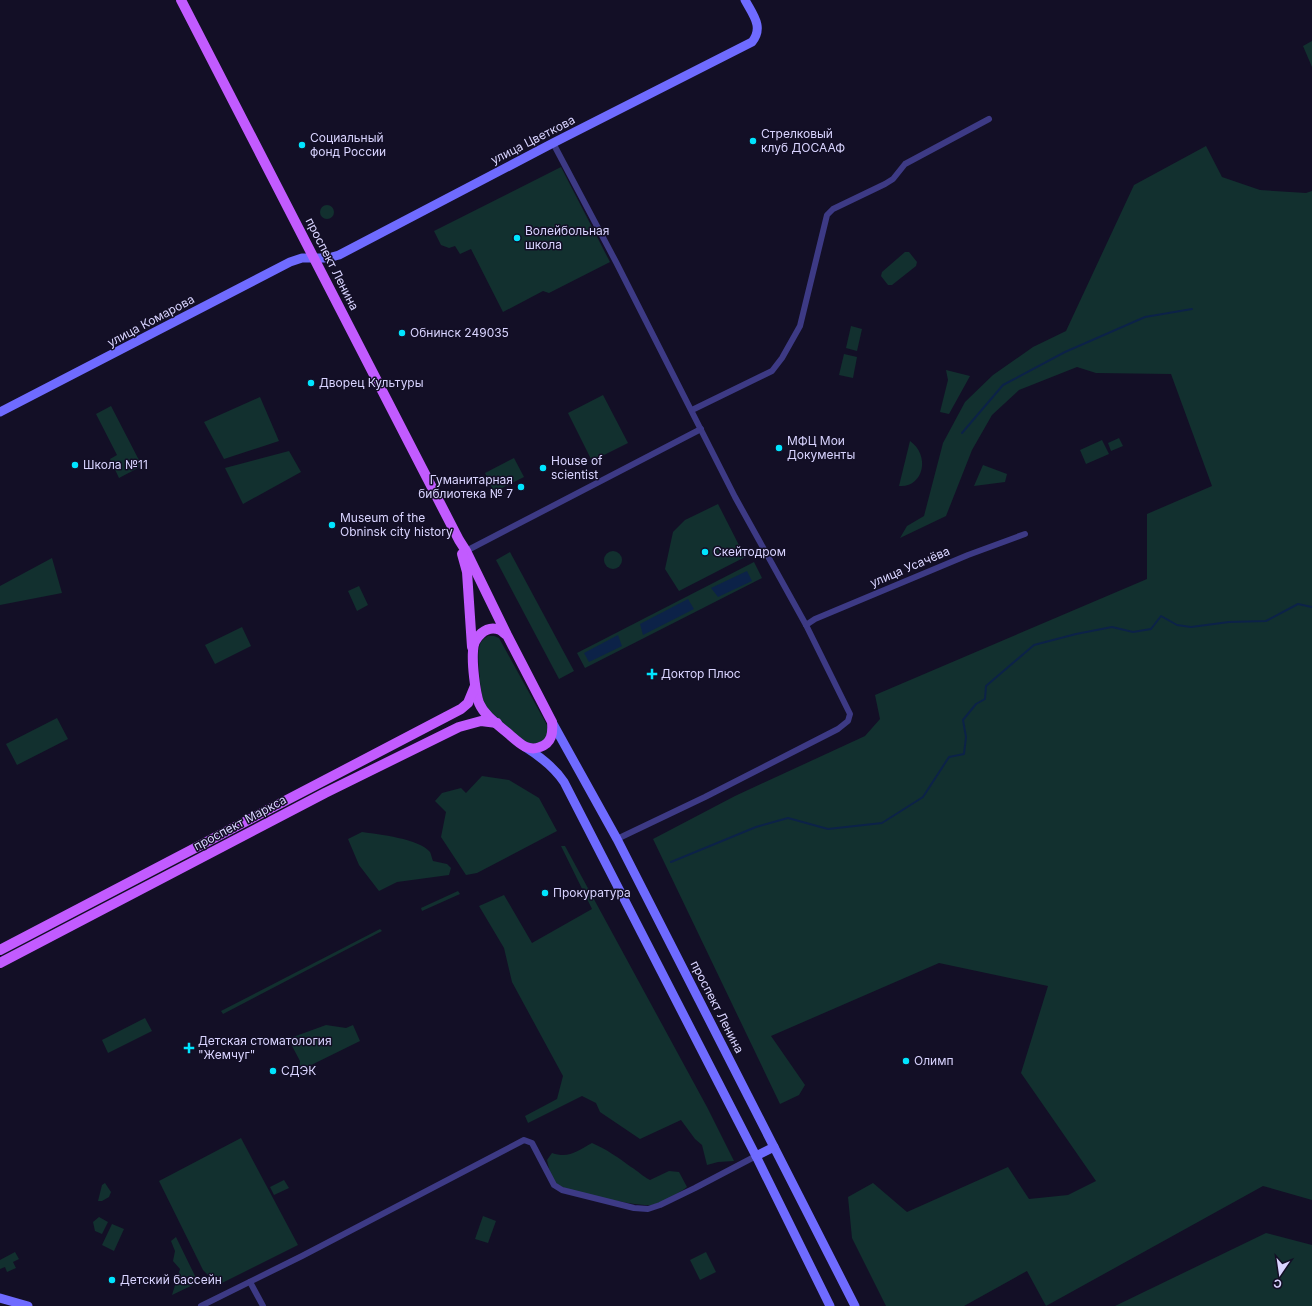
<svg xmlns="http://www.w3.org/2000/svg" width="1312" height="1306" font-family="Inter,sans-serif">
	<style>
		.green { fill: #12302f }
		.water { fill: #0c2248 }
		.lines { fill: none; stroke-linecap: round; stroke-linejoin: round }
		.stream { stroke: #0c2248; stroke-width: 2 }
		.street { stroke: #3d3a85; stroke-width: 6 }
		.secondary { stroke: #6f6bff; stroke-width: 9 }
		.primary { stroke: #c25bff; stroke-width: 10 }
		.poi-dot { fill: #00e5ff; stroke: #130f26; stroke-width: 1.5 }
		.labels { text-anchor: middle; stroke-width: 3; stroke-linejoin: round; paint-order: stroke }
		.poi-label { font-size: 12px; fill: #d9d4ff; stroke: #130f26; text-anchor: start }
		.street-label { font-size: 12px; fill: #d9d4ff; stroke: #130f26 }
	</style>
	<rect width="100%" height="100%" fill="#130f26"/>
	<g class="green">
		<path d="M1312 41V67L1303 46Z"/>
		<path d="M1206 146 1222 177 1260 190 1306 193 1312 191V1200L1263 1186 1046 1306 1027 1271 964 1306H886L852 1238 848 1197 873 1183 907 1212 1008 1167 1029 1199 1068 1195 1096 1181 1021 1073 1048 986 939 963 771 1036 805 1085 799 1095 780 1104 653 839 735 796 865 736 880 719 875 695 1147 579V514L1212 486 1171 374 1096 373 1077 367 1019 390 992 415 972 450 946 516 900 538 907 526 924 516 943 443 965 402 993 375 1033 347 1066 331 1134 185Z"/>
		<path d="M561 167 610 262 549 293 543 291 503 312 471 249 460 254 455 246 449 248 441 245 434 231Z"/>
		<circle cx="327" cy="212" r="7"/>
		<path d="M905 252H909L917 262 916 266 892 285H888L881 276 882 272Z"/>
		<path d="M851 326 862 329 857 351 846 348Z"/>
		<path d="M844 354 857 357 853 378 839 375Z"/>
		<path d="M946 370 970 376 949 414 940 412 948 380Z"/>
		<path d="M603 395 628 443 592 461 568 413Z"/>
		<path d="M260 397 279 441 224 459 204 422Z"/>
		<path d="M111 406 142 466 119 478 110 459 117 455 96 414Z"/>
		<path d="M1119 438 1123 446 1111 451 1108 443Z"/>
		<path d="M1102 440 1109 454 1086 464 1080 450Z"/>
		<path d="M910 441C931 456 923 488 899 486Z"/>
		<path d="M289 451 301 472 243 504 225 468Z"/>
		<path d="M514 458 524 477 494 492 485 473Z"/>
		<path d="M983 465 1007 474 1005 482 974 486Z"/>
		<path d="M718 504 745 557 679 591 665 569 673 532 685 520Z"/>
		<circle cx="613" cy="560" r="9"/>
		<path d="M510 552 574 671 559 679 496 560Z"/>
		<path d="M52 558 62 593 0 605V586Z"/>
		<path d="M754 562 762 578 585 668 577 653Z"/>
		<path d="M359 586 368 605 357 611 348 591Z"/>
		<path d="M242 627 251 646 215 664 205 645Z"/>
		<path d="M488 636H494L499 638 548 727V736L539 744C533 744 527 743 521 739 515 735 489 714 486 709 481 702 477 657 479 648 480 642 483 639 488 636Z"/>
		<path d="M57 718 68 739 17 765 6 744Z"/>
		<path d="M482 776 509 780 539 798 557 831 477 873 466 875 441 837 446 812 435 801 442 793 461 788 466 793Z"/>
		<path d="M362 832C378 834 420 839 430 852 431 854 432 859 433 861L447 864 451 868 449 875 397 882 379 891 359 865 348 839Z"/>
		<path d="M561 846H565L707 1107 734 1161 718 1162 707 1165 702 1145 695 1139 681 1120 640 1139 600 1112 596 1103 582 1096 528 1123 525 1116 557 1099 563 1076 512 982 504 948 479 906 504 895 532 943 592 909Z"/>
		<path d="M458 891 460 894 422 911 421 908Z"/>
		<path d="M380 929 382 931 223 1014 221 1011Z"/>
		<path d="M145 1018 152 1031 108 1053 102 1040Z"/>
		<path d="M326 1025 346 1028 353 1025 360 1041 299 1071 300 1061 291 1044 293 1037Z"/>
		<path d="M241 1138 298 1245 218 1285 203 1270 159 1181Z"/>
		<path d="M592 1143C606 1149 619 1158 631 1167 638 1171 642 1176 650 1180L669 1171 679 1172 687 1187C681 1192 659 1204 651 1205 640 1207 568 1192 558 1185 551 1180 549 1168 547 1160L552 1153C569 1159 577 1151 592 1143Z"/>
		<path d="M284 1180 289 1188 274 1195 270 1187Z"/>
		<path d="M105 1183 111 1192 109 1197 102 1201H98L102 1185Z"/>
		<path d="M483 1216 496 1221 488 1243 475 1239Z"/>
		<path d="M99 1217 108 1222 102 1234 95 1231 93 1222Z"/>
		<path d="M112 1224 124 1229 114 1251 102 1245Z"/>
		<path d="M1266 1233 1312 1245V1306H1115Z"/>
		<path d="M176 1237 196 1278 195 1284 172 1295 180 1269 173 1261 175 1251 171 1241Z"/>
		<path d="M15 1252 19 1259 13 1262 16 1268 7 1272 5 1267 0 1269V1260Z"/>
		<path d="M706 1252 716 1272 700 1280 690 1260Z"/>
	</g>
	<g class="water">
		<path d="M747 571 752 581 718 597 711 588Z"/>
		<path d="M688 599 694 609 643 635 640 624Z"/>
		<path d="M618 635 622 646 589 662 584 653Z"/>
	</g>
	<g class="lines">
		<g class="stream">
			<path d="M962 433 1003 385 1065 352 1145 317 1192 309"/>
			<path d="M671 862 756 827 788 818 828 829 882 823 923 797 949 757 964 754 966 737 963 720 976 704 985 699 986 686 1034 645 1076 634 1112 627 1133 632 1151 629 1161 616 1177 625 1191 627 1229 622 1266 621 1298 604 1312 607"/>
		</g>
		<g class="street">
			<path d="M553 143 616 262 735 497 806 625 850 714 848 721 838 729 705 797 617 839"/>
			<path d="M692 410 772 371 782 358 800 326 827 215 833 209 885 184 893 179 905 164 989 119"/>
			<path d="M466 551 701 429"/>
			<path d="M806 625 815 619 968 555 1025 534"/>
			<path d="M250 1282 263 1306"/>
			<path d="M201 1306 302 1256 524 1140 532 1143 554 1185 562 1190 634 1208 648 1209 660 1205 695 1188 756 1156"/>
		</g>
		<g class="secondary">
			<path d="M0 412 290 262 302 258H328L339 255 553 143 752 42C764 27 753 15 745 0"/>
			<path d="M552 722 617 839 855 1306"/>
			<path d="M525 747C541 757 554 767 564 782L756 1156 830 1306"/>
			<path d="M756 1156 774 1147"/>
			<path d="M0 1298 28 1306"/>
		</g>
		<g class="primary">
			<path d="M181 0 459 540 466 551 507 635 552 722C553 733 552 743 540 747 528 752 519 743 511 736 500 726 485 717 479 703 475 691 472 664 473 651 473 638 486 624 500 630 502 631 505 634 507 635"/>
			<path d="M462 554 467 572 472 647"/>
			<path d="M0 950 461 709 468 703 475 686"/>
			<path d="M0 963 325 793 459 727 481 721 497 723"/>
		</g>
	</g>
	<g class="poi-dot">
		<circle cx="753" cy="141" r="4"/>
		<circle cx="302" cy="145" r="4"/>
		<circle cx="517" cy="238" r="4"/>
		<circle cx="402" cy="333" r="4"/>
		<circle cx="311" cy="383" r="4"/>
		<circle cx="779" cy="448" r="4"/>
		<circle cx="75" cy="465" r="4"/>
		<circle cx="543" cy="468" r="4"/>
		<circle cx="521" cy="487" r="4"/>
		<circle cx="332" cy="525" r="4"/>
		<circle cx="705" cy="552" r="4"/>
		<path d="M650 668h4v4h4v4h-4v4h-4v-4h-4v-4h4z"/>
		<circle cx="545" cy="893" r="4"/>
		<path d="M187 1042h4v4h4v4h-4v4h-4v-4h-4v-4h4z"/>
		<circle cx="906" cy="1061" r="4"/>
		<circle cx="273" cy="1071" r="4"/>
		<circle cx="112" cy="1280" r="4"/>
	</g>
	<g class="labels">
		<g class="poi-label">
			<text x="761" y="138">Стрелковый<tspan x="761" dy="14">клуб ДОСААФ</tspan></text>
			<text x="310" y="142">Социальный<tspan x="310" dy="14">фонд России</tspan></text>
			<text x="525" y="235">Волейбольная<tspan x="525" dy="14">школа</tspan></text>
			<text x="410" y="337">Обнинск 249035</text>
			<text x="319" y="387">Дворец Культуры</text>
			<text x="787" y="445">МФЦ Мои<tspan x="787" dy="14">Документы</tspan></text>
			<text x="551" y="465">House of<tspan x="551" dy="14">scientist</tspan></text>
			<text x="83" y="469">Школа №11</text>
			<text x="513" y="484" text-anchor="end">Гуманитарная<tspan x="513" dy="14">библиотека № 7</tspan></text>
			<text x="340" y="522">Museum of the<tspan x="340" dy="14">Obninsk сity history</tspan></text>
			<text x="713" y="556">Скейтодром</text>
			<text x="661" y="678">Доктор Плюс</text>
			<text x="553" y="897">Прокуратура</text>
			<text x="198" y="1045">Детская стоматология<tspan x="198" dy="14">"Жемчуг"</tspan></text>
			<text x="914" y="1065">Олимп</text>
			<text x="281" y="1075">СДЭК</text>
			<text x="120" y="1284">Детский бассейн</text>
		</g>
		<g class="street-label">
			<text transform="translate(533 140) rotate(-27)" y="4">улица Цветкова</text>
			<text transform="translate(332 264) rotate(63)" y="4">проспект Ленина</text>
			<text transform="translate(151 321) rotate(-28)" y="4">улица Комарова</text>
			<text transform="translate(910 567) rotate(-23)" y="4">улица Усачёва</text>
			<text transform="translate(240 823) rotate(-28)" y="4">проспект Маркса</text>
			<text transform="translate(717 1007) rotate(63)" y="4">проспект Ленина</text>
		</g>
	</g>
	<g transform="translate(1280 1274) rotate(193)" stroke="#130f26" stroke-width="3" paint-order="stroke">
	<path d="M0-3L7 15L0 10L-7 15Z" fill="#d9d4ff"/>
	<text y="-6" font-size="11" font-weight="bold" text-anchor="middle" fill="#d9d4ff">С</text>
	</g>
</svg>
